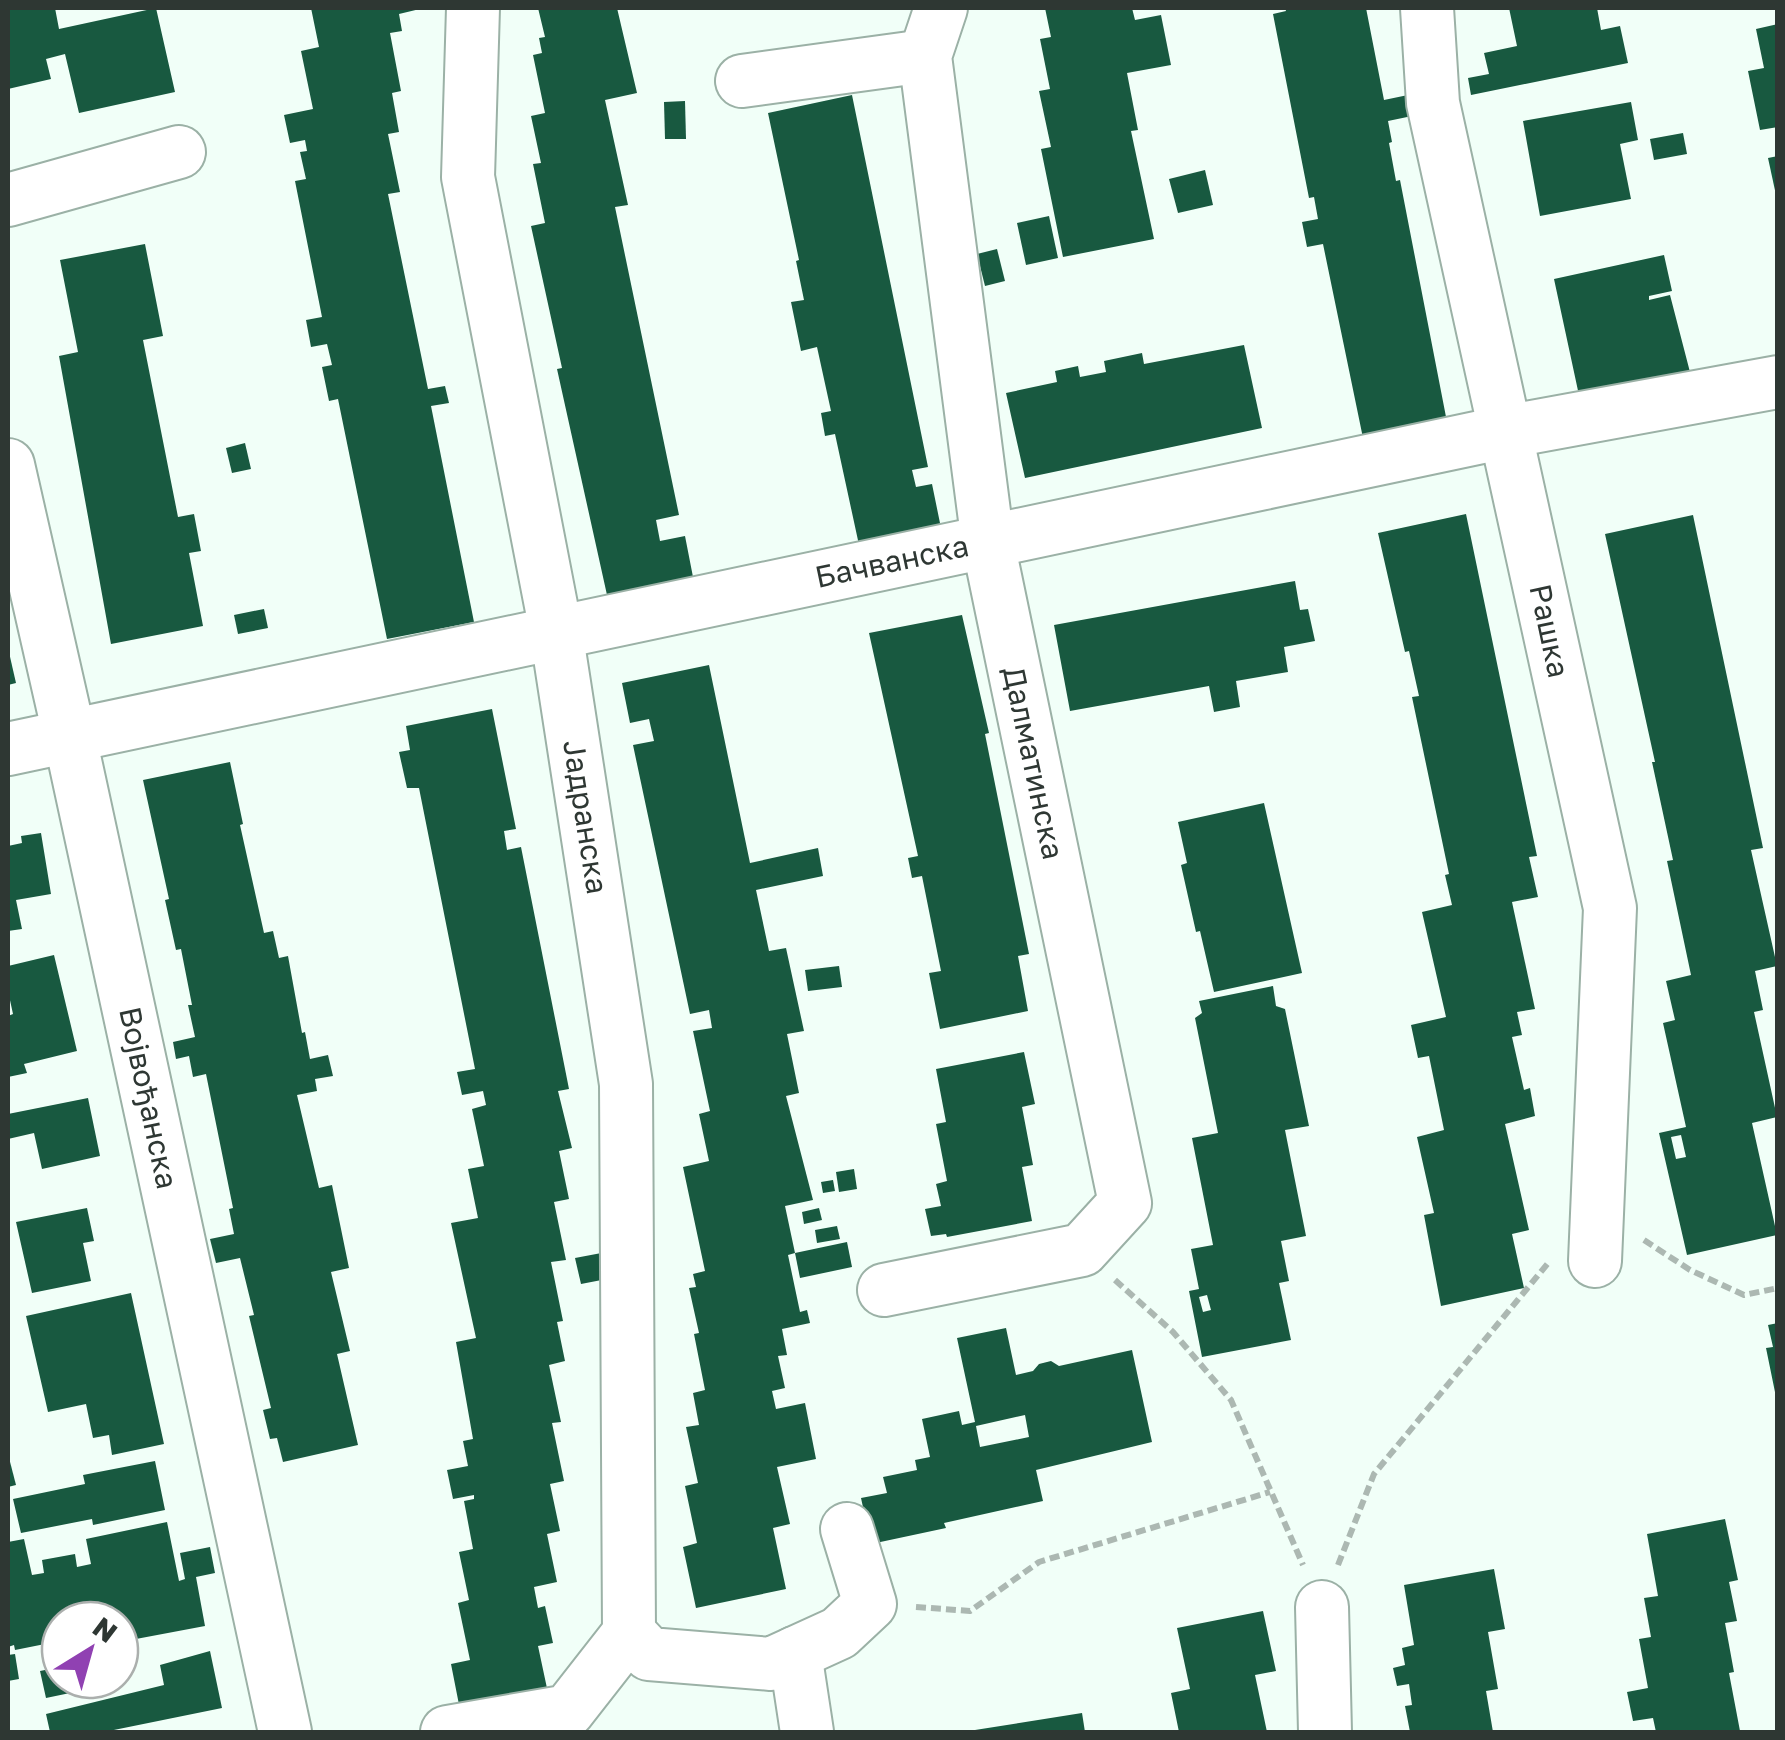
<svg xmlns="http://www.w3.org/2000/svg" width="1785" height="1740" font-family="'Golos Text',sans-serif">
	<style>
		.building { fill: #185940; fill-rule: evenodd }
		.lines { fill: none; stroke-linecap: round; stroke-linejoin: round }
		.minor-casing { stroke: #9bb1a6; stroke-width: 56 }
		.path { stroke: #acb8b2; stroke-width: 6; stroke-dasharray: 10 5; stroke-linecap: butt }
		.minor { stroke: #fff; stroke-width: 52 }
		.labels { text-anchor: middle; stroke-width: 10; stroke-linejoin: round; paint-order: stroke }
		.street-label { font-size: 30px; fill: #2e3733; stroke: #fff }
	</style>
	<rect width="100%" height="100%" fill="#f1fff8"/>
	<g class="building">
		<path d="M8 8H55L59 29 156 8 175 92 79 113 65 54 46 59 51 79 8 89Z"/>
		<path d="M311 8H424L399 14 402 31 390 33 401 91 392 93 399 132 388 134 400 192 388 194 428 389 445 386 449 403 431 406 474 622 387 639 338 399 329 401 322 367 332 365 327 344 311 347 306 320 322 317 295 181 306 179 300 152 307 151 305 140 290 143 284 115 313 109 301 51 319 47Z"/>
		<path d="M538 8H617L637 93 605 100 628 205 615 207 679 515 656 520 660 541 685 536 693 577 607 595 557 369 562 368 531 226 545 223 533 164 541 163 531 116 545 113 533 55 542 53 539 38 545 37Z"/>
		<path d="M1045 8H1132L1135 20 1161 15 1171 65 1127 73 1138 130 1131 131 1154 239 1063 257 1041 149 1051 147 1039 91 1050 89 1040 39 1051 37Z"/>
		<path d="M1285 8H1366L1384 100 1408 95 1412 116 1388 121 1392 142 1389 143 1396 181 1400 180 1447 422 1363 438 1323 244 1307 247 1302 222 1318 219 1314 197 1309 198 1273 14 1286 11Z"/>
		<path d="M1509 8H1597L1601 30 1620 26 1628 63 1471 95 1468 78 1489 74 1484 53 1517 46Z"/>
		<path d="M1778 24V127L1760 130 1748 71 1764 68 1756 29Z"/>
		<path d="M852 95 928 467 912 470 916 487 932 484 941 528 859 545 835 434 825 436 821 413 831 411 817 347 801 351 791 302 804 300 796 261 799 260 768 113Z"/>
		<path d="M685 101 686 139H665L664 102Z"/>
		<path d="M1631 102 1638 140 1620 144 1631 199 1540 216 1523 121Z"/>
		<path d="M1683 133 1687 154 1654 160 1650 139Z"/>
		<path d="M1778 156V195H1776L1768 158Z"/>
		<path d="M1205 170 1213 205 1178 213 1169 179Z"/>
		<path d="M1049 216 1058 258 1026 265 1017 223Z"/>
		<path d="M145 244 163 336 143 340 178 517 194 514 201 551 189 553 203 626 111 644 59 356 78 352 60 260Z"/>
		<path d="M997 249 1005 281 985 286 977 254Z"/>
		<path d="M1664 255 1672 291 1649 296V300L1670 295 1691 376 1580 400 1554 279Z"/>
		<path d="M1244 345 1262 428 1025 478 1006 393 1057 382 1055 371 1078 366 1080 377 1106 372 1104 361 1142 353 1144 364Z"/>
		<path d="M245 443 251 469 232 473 226 448Z"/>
		<path d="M1466 514 1537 856 1529 857 1538 897 1512 902 1535 1009 1517 1012 1522 1035 1512 1037 1524 1090 1530 1088 1535 1116 1505 1124 1529 1230 1512 1234 1524 1288 1441 1306 1424 1215 1434 1213 1417 1137 1444 1130 1429 1056 1418 1058 1411 1025 1446 1017 1422 912 1452 905 1445 875 1449 874 1412 697 1419 696 1409 651 1405 652 1378 533Z"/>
		<path d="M1693 515 1763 848 1751 850 1777 966 1755 971 1763 1010 1754 1012 1777 1117 1752 1123 1777 1235 1687 1255 1659 1133 1686 1127 1663 1023 1675 1020 1666 981 1691 975 1667 861 1673 860 1652 762H1655L1605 534ZM1681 1135 1686 1157 1676 1159 1671 1137Z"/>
		<path d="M1295 581 1300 610 1308 609 1315 641 1284 647 1288 672 1236 681 1240 707 1214 712 1209 686 1070 711 1054 625Z"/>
		<path d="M264 609 268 628 238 634 234 615Z"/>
		<path d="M962 615 989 733 985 734 1029 954 1018 956 1028 1011 940 1029 929 973 941 971 922 876 912 878 908 858 918 856 869 633Z"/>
		<path d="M8 648 16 683 8 685Z"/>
		<path d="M709 665 750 863 818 848 823 876 756 890 769 951 786 948 804 1031 787 1034 799 1093 786 1096 813 1200 785 1206 795 1253 788 1255 800 1312 807 1310 810 1323 782 1329 787 1355 778 1356 785 1388 772 1391 776 1409 805 1403 816 1459 777 1467 790 1524 773 1528 786 1589 696 1608 683 1547 697 1543 685 1486 698 1483 686 1427 699 1425 693 1393 705 1390 694 1334 699 1333 689 1288 696 1287 693 1274 705 1271 683 1167 709 1161 699 1114 710 1111 693 1031 712 1028 709 1010 690 1014 633 745 654 741 649 719 630 723 622 683Z"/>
		<path d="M492 709 516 829 504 831 507 850 521 847 569 1089 558 1091 572 1148 559 1151 569 1199 554 1202 566 1260 551 1262 563 1321 557 1322 565 1361 549 1365 561 1422 552 1423 564 1481 550 1484 560 1531 547 1534 557 1582 534 1587 538 1608 545 1606 553 1643 538 1646 551 1707 463 1725 451 1664 470 1660 458 1603 469 1600 459 1552 473 1549 464 1501 474 1499V1495L453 1499 447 1470 468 1466 463 1441 473 1439 456 1342 476 1338 451 1223 478 1218 468 1169 484 1166 472 1109 486 1105 483 1091 462 1095 457 1072 475 1069 419 788H407L399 752 410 750 406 726Z"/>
		<path d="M230 762 243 824 240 825 264 933 273 931 279 958 288 956 302 1033 305 1032 310 1059 328 1055 333 1076 315 1079 317 1091 297 1095 319 1188 332 1185 349 1268 331 1272 350 1351 337 1354 358 1445 283 1462 277 1438 270 1439 263 1410 271 1408 249 1316 254 1315 240 1258 216 1263 210 1239 234 1234 229 1209 233 1208 206 1074 193 1077 189 1056 176 1059 173 1042 195 1037 188 1005H192L181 949 176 950 165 900 169 899 143 780Z"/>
		<path d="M1264 803 1302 973 1214 992 1200 931 1196 932 1181 865 1187 863 1178 822Z"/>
		<path d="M41 833 51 894 16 900 22 929 8 931V846L22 843 21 836Z"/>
		<path d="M54 955 77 1051 24 1064 27 1073 8 1077V1016L13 1014 8 991V966Z"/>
		<path d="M839 966 842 987 808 991 805 970Z"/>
		<path d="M1273 986 1276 1006 1285 1009 1309 1126 1285 1130 1306 1236 1281 1241 1289 1281 1279 1283 1291 1340 1202 1357 1189 1291 1199 1289 1191 1249 1213 1245 1192 1138 1218 1133 1195 1018 1202 1013 1199 1001ZM1207 1295 1211 1310 1203 1312 1199 1297Z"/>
		<path d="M1024 1052 1035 1104 1022 1107 1033 1165 1022 1167 1032 1221 947 1237 946 1234 931 1236 925 1209 941 1206 936 1184 947 1181 936 1124 946 1122 936 1069Z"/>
		<path d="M88 1098 100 1156 42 1169 34 1133 8 1139V1114Z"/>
		<path d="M854 1169 857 1189 839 1192 836 1172Z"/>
		<path d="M833 1180 835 1191 823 1193 821 1182Z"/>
		<path d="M87 1208 94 1241 83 1243 91 1281 32 1293 16 1222Z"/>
		<path d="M819 1208 822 1220 804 1224 802 1212Z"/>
		<path d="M837 1226 840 1239 817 1243 815 1230Z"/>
		<path d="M847 1242 852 1267 800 1278 795 1253Z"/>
		<path d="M612 1251 617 1277 581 1284 575 1258Z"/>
		<path d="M131 1293 164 1444 112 1455 109 1435 93 1438 86 1404 48 1412 26 1316Z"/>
		<path d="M1778 1323V1397H1776L1766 1348 1773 1347 1768 1325Z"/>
		<path d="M1006 1328 1016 1375 1033 1371 1039 1364 1051 1361 1059 1366 1132 1350 1152 1442 1036 1470 1043 1501 944 1523 946 1528 871 1544 861 1498 887 1493 883 1477 917 1470 915 1460 930 1457 922 1419 959 1411 962 1425 975 1422 957 1338ZM1025 1415 1029 1437 980 1447 976 1426Z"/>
		<path d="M8 1454 16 1485 8 1487Z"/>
		<path d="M155 1461 165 1510 93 1525 92 1519 21 1533 13 1499 85 1484 83 1475Z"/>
		<path d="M1725 1519 1738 1580 1729 1582 1737 1621 1725 1623 1734 1672 1729 1673 1740 1731 1656 1732 1653 1718 1633 1721 1627 1692 1648 1688 1639 1639 1651 1637 1644 1598 1658 1596 1647 1534Z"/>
		<path d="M167 1522 179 1581 185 1579 180 1553 210 1547 215 1573 196 1577 205 1626 120 1642V1620H112L111 1614 95 1617V1620H60V1641L15 1650 14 1645 8 1647V1542L24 1539 32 1575 44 1573 42 1560 75 1554 77 1567 91 1564 86 1539Z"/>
		<path d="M1494 1569 1505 1629 1488 1632 1498 1689 1486 1691 1493 1732H1410L1405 1706 1412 1705 1409 1684 1397 1686 1393 1668 1405 1665 1402 1648 1414 1645 1404 1585Z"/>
		<path d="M1263 1611 1276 1671 1255 1675 1267 1732H1179L1171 1693 1190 1689 1177 1628Z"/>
		<path d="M210 1651 222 1708 104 1732H50L46 1714 164 1685 160 1665Z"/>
		<path d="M15 1654 19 1679 8 1681V1655Z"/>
		<path d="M60 1667V1680H92L94 1688 46 1698 40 1671Z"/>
		<path d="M1082 1713 1085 1732H975V1730Z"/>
	</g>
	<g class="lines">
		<g class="minor-casing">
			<g id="minor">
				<path d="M473 8 468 177 556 631 626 1084 629 1633"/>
				<path d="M1427 8 1433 103 1610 908 1595 1261"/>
				<path d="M742 81 925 56"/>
				<path d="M8 200 179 152"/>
				<path d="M8 465 70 738 285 1732"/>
				<path d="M8 749 1505 432 1778 382"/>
				<path d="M884 1290 1082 1250 1125 1203 988 543 925 56 941 8"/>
				<path d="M1322 1607 1325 1732"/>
				<path d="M629 1633 649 1654 771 1664 839 1633 870 1604 847 1529"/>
				<path d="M795 1653 807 1732"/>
				<path d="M447 1732 568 1711 629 1633"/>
			</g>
		</g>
		<g class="path">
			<path d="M1644 1240 1690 1270 1744 1295 1778 1288"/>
			<path d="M1115 1280 1173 1332 1231 1400 1303 1565"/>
			<path d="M1338 1565 1374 1474 1549 1262"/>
			<path d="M916 1607 970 1611 1039 1562 1270 1492"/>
		</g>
		<use href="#minor" class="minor"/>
	</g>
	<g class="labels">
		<g class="street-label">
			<text transform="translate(892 562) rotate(-12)" y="10">Бачванска</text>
			<text transform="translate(1549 631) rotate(78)" y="10">Рашка</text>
			<text transform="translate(1033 763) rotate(78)" y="10">Далматинска</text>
			<text transform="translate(585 817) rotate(81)" y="10">Јадранска</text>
			<text transform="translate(148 1098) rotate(78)" y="10">Војвођанска</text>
		</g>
	</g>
	<rect width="1785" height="1740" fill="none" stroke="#2e3733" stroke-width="20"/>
	<g transform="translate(90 1650) rotate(37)"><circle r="48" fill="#ffffff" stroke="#abafad" stroke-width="2.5"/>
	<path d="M0-8L18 38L0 25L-18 38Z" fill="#9041b2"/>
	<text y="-15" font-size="28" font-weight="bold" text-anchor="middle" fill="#2e3733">N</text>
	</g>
</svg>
